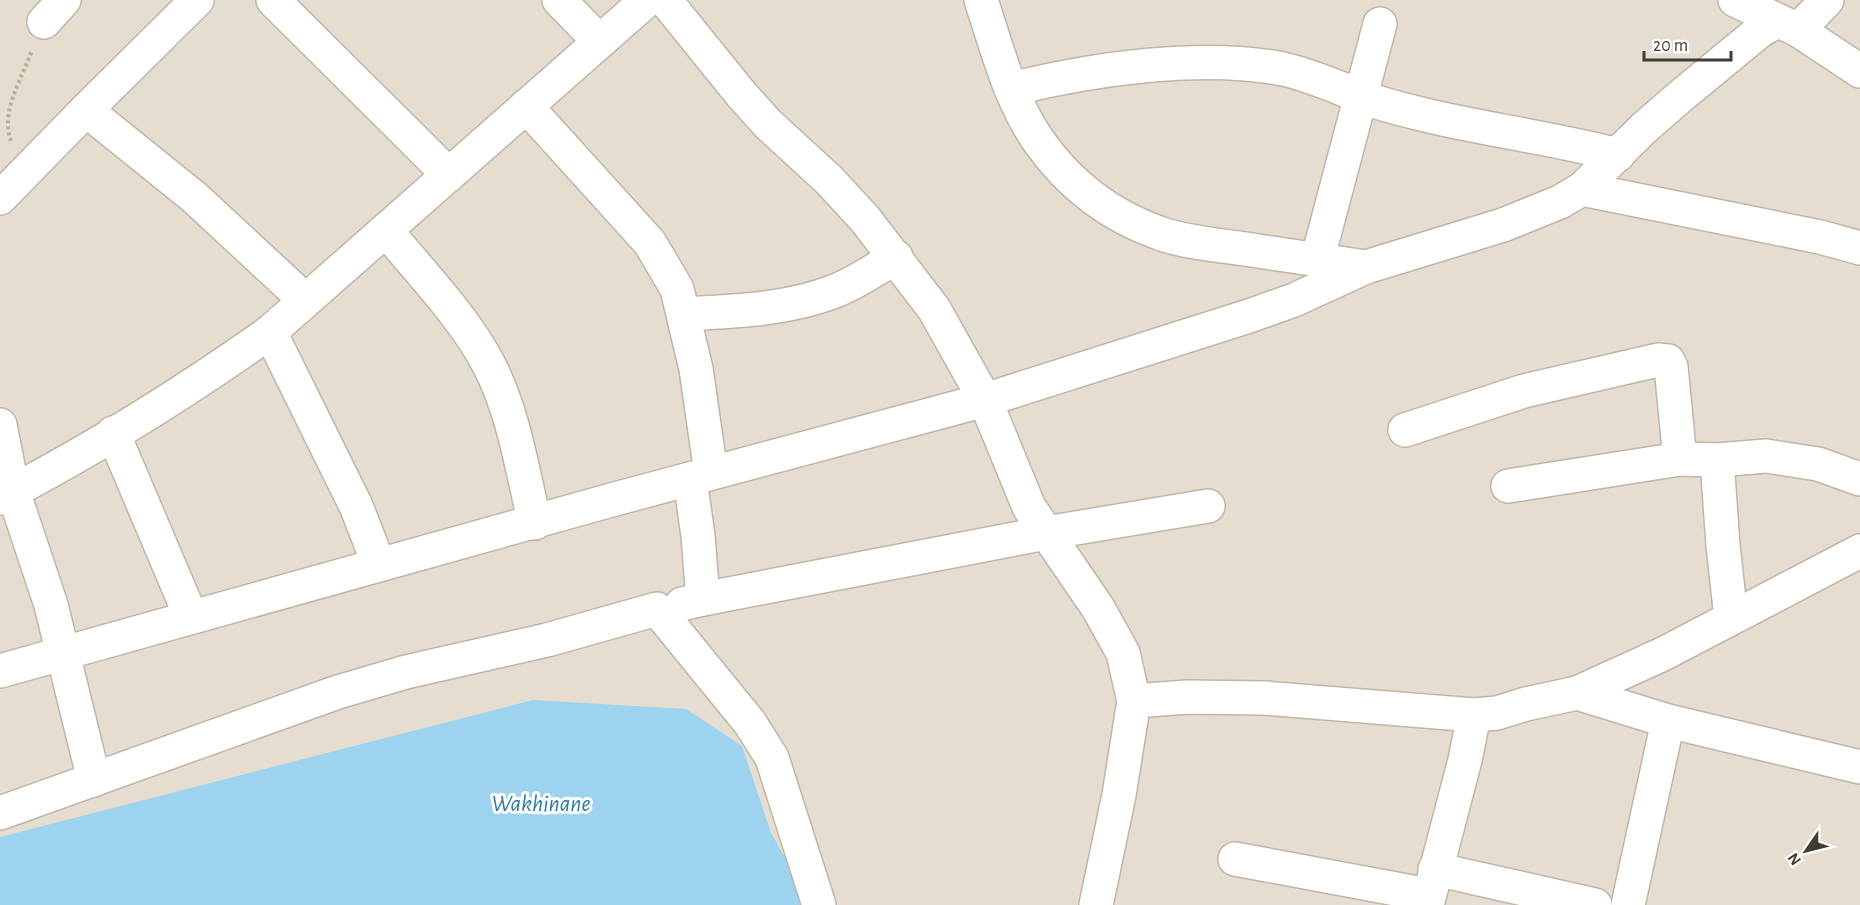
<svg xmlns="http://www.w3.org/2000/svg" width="1860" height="905" font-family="'Alegreya Sans',sans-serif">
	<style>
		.residential { fill: #e5ddd0 }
		.water { fill: #9dd3ef }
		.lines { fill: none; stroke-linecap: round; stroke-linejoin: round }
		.minor-casing { stroke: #bfb6a8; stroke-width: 36 }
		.path { stroke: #bead97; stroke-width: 4; stroke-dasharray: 3 3; stroke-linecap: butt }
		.minor { stroke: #fff; stroke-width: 33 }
		.labels { text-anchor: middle; stroke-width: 6; stroke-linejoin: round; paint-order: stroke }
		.water-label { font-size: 24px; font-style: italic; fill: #2d7aa4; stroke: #fff }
	</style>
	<rect width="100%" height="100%" fill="#f1ece2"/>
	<rect class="residential" x="0" y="0" width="1860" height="905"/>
	<path class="water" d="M533 700 686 709 742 746 771 833 790 866 802 905H0V837Z"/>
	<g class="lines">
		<g class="minor-casing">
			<g id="minor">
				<path d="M273 0 449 175"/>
				<path d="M559 0 599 41"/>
				<path d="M665 0 741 94 768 124 829 180 865 219 934 309 985 400 1029 507 1098 608 1123 653 1134 701 1119 795 1096 905"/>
				<path d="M981 0C997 48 1010 101 1040 143 1070 185 1111 216 1159 233 1185 243 1228 246 1258 251 1294 256 1330 262 1366 267"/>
				<path d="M1735 0 1798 30 1860 71"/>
				<path d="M44 22 64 0"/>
				<path d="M1798 30 1827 0"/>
				<path d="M1011 89C1092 69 1201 53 1283 69 1310 75 1334 86 1360 96 1379 104 1401 109 1421 114 1486 130 1553 138 1618 155"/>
				<path d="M526 106 650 243 677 289 696 369 711 473"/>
				<path d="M86 110 194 197 305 300"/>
				<path d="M1582 189 1820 237 1860 248"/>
				<path d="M0 198 86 110 197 0"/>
				<path d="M386 230C419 271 465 318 489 365 514 413 522 470 535 523"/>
				<path d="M1317 261 1380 24"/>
				<path d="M684 314C734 311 787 310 835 291 856 283 876 269 896 257"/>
				<path d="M270 332 356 506 379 565"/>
				<path d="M0 425 13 491 51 605 94 780"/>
				<path d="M1405 430 1524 391 1658 360 1668 361 1671 367 1680 459"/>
				<path d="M113 433 191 617"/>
				<path d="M1717 460 1723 545 1731 618"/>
				<path d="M1508 486 1680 459 1717 460 1766 456 1818 464 1860 479"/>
				<path d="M0 498C94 449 184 393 270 332L647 0"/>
				<path d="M703 599 1046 533 1208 506"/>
				<path d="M682 604 703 599 698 536 690 479"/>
				<path d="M0 671 615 499 985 400 1249 316 1294 300 1366 267 1503 225 1560 202 1582 189 1644 128 1682 95 1761 30 1778 21"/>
				<path d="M1577 693 1668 721 1860 767"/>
				<path d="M1134 701 1187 697 1264 698 1474 715"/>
				<path d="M0 813 338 692 406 672 547 640 657 609 750 723 772 758 819 905"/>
				<path d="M1235 859 1428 895"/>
				<path d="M1435 869 1595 905"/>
				<path d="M1427 905 1465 760 1474 715 1497 713 1526 704 1577 693 1663 654 1860 551"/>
				<path d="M1628 905 1668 721"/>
			</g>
		</g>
		<path class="path" d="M11 141C0 111 22 79 32 50"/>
		<use href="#minor" class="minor"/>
	</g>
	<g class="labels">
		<g class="water-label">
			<text x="541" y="811">Wakhinane</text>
		</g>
	</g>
	<g transform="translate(1806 851) rotate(235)" stroke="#ffffff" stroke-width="4.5" paint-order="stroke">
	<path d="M0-4.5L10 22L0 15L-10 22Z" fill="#423b33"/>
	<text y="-9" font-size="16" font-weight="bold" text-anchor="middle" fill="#423b33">N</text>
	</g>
	<path d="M1644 51v9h87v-9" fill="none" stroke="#423b33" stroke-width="3"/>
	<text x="1653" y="51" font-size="18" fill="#423b33" stroke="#ffffff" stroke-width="4.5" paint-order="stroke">20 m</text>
</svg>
